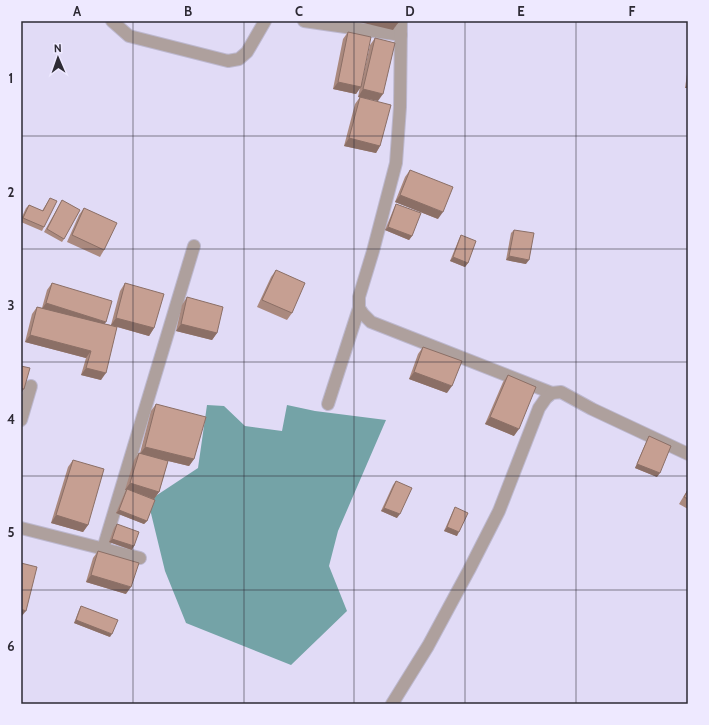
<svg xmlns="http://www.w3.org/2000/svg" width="709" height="725" font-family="Cabin,sans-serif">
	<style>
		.water { fill: #74a3a7 }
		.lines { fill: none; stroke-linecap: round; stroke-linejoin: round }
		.street-casing { stroke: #bdb8cf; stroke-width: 14 }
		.street { stroke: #aea09d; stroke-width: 12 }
		.wall { fill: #aa897e }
		.shaded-wall { fill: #8b6f66 }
		.building { fill: #c69f92; stroke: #8b6f66 }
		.grid { fill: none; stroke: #2d2a34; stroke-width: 1; stroke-opacity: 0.55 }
		.neatline { fill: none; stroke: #2d2a34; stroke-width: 1.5 }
		.grid-label { font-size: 13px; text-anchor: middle; font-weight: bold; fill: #2d2a34 }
	</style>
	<rect width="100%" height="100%" fill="#e1dbf6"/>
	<path class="water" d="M207 405 224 406 245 426 282 431 287 405 315 411 386 420 338 531 329 566 347 611 291 665 186 623 165 571 148 501 198 468Z"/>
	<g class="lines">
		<g class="street-casing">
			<g id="street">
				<path d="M112 21 129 36 228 61 239 59 247 52 265 21"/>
				<path d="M304 21 401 35"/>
				<path d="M401 21 400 107 396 163 373 251 359 297V308L363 314 371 322 552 393"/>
				<path d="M328 404 359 308"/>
				<path d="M21 420 31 386"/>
				<path d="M21 528 140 558"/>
				<path d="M103 549 194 246"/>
				<path d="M392 704 428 646 469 570 499 511 539 408 546 398 552 393 561 392 592 409 688 454"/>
			</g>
		</g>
		<use href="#street" class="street"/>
	</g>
	<g class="wall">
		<path d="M348 32 362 82 370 45 375 38 378 101 366 98 380 146 376 153 344 146 355 104 360 97H358L360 87 356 94 333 89 343 39Z"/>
		<path d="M688 67V88H685Z"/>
		<path d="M410 170 438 219 395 202 405 177Z"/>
		<path d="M50 198 44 227 42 231 21 222V219L26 208 29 205 42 211Z"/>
		<path d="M62 200 64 239 62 242 44 232Z"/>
		<path d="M396 204 412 236 409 240 385 230 394 208Z"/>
		<path d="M84 208 104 250 100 257 67 242 79 215Z"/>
		<path d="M514 230 526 264 506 260 511 233Z"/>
		<path d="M461 235 468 263 465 267 450 261 459 239Z"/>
		<path d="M276 270 292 313 287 320 257 307 271 277Z"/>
		<path d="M52 283 104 324 111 325 120 291 125 283 154 328 149 336 117 327 101 380 81 375 86 358 25 342 32 314 37 307 42 308 47 290Z"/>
		<path d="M187 297 217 333 212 340 176 331 182 305Z"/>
		<path d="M423 347 447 393 409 379 418 354Z"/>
		<path d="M508 375 514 436 485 424 503 382Z"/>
		<path d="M156 404 194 459 189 466 168 461 159 492 154 499 147 521 144 524 116 513 125 492 126 490H125L134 460 139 453H140L151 411Z"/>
		<path d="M649 436 657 477 635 468 647 440Z"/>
		<path d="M73 460 88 525 83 532 51 523 68 467Z"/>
		<path d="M396 481 397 518 381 511 393 485Z"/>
		<path d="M688 489V509L679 504Z"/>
		<path d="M455 507 457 536 444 531 453 511Z"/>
		<path d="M117 524 132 550 109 542 114 528Z"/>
		<path d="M98 551 126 594 86 582 93 558Z"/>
		<path d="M81 606 110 637 74 623 79 610Z"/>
	</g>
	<g class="shaded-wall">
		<path d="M355 21H391L398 23 393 30Z"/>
		<path d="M338 82 361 87 356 94 333 89Z"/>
		<path d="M688 84V88H685Z"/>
		<path d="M363 89 383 94 378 101 358 97Z"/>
		<path d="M349 138 380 146 376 153 344 146Z"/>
		<path d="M400 195 443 212 438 219 395 202Z"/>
		<path d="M388 227 412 236 409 240 385 230Z"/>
		<path d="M509 256 529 260 526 264 506 260Z"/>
		<path d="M453 257 468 263 465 267 450 261Z"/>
		<path d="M46 303 106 322 101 329 41 310Z"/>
		<path d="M116 318 154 328 149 336 111 325Z"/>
		<path d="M181 324 217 333 212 340 176 331Z"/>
		<path d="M30 335 91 351 86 358 25 342Z"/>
		<path d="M86 368 106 373 101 380 81 375Z"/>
		<path d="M414 372 452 386 447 393 409 379Z"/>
		<path d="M21 388 24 389 21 394Z"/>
		<path d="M490 417 519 429 514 436 485 424Z"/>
		<path d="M145 447 194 459 189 466 140 454Z"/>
		<path d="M637 464 660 473 657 477 635 468Z"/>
		<path d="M130 483 159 492 154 499 127 489 126 490H125Z"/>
		<path d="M384 508 400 514 397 518 381 511Z"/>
		<path d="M119 510 147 521 144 524 116 513Z"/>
		<path d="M56 515 88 525 83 532 51 523Z"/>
		<path d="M447 527 459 532 457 536 444 531Z"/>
		<path d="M112 539 134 546 132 550 109 542Z"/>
		<path d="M91 575 131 587 126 594 86 582Z"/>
		<path d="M21 609 26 611 21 617Z"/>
		<path d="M76 620 112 634 110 637 74 623Z"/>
	</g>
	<g class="building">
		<path d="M391 21H398V23Z"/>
		<path d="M348 32 371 37 361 87 338 82Z"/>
		<path d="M375 38 395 43 383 94 363 89Z"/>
		<path d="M360 97 391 105 380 146 349 138Z"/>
		<path d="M410 170 453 187 443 212 400 195Z"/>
		<path d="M50 198 57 201 44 227 23 218 29 205 43 211Z"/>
		<path d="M62 200 80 210 64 239 47 229Z"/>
		<path d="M396 204 421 213 412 236 388 227Z"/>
		<path d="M84 208 117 223 104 250 72 235Z"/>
		<path d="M514 230 534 233 529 260 509 256Z"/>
		<path d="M461 235 476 241 468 263 453 257Z"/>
		<path d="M276 270 305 283 292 313 262 300Z"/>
		<path d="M52 283 112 301 106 322 46 303Z"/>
		<path d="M125 283 164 294 154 328 116 318Z"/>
		<path d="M187 297 223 307 217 333 181 324Z"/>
		<path d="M37 307 117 327 106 373 86 368 91 351 30 335Z"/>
		<path d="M423 347 462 361 452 386 414 372Z"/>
		<path d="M21 366 30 368 24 389 21 388Z"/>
		<path d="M508 375 536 387 519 429 490 417Z"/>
		<path d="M156 404 206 417 194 459 145 447Z"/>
		<path d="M649 436 671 446 660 473 637 464Z"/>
		<path d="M139 453 168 461 159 492 130 483Z"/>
		<path d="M73 460 104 469 88 525 56 515Z"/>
		<path d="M396 481 412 488 400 514 384 508Z"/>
		<path d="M127 489 155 500 147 521 119 510Z"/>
		<path d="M688 490V499L684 497Z"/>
		<path d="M455 507 468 513 459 532 447 527Z"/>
		<path d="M117 524 139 532 134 546 112 539Z"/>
		<path d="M98 551 139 563 131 587 91 575Z"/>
		<path d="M21 563 37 567 26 611 21 609Z"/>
		<path d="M81 606 118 620 112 634 76 620Z"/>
	</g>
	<path class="grid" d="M133 21V704M244 21V704M354 21V704M465 21V704M576 21V704M21 136H688M21 249H688M21 362H688M21 476H688M21 590H688"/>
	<rect width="709" height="725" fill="none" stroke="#eee9ff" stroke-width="44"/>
	<g transform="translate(58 58) rotate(358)" stroke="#eee9ff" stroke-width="3" paint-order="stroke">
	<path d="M0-3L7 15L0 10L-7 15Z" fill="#2d2a34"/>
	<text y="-6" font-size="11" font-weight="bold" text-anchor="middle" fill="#2d2a34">N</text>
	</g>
	<rect x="22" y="22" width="665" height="681" class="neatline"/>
	<g class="grid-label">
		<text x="77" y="16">A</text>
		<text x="188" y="16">B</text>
		<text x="299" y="16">C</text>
		<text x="410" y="16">D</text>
		<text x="521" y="16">E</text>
		<text x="632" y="16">F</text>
		<text x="11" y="83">1</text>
		<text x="11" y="197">2</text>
		<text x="11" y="310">3</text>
		<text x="11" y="424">4</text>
		<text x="11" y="537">5</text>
		<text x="11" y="651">6</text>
	</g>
</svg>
